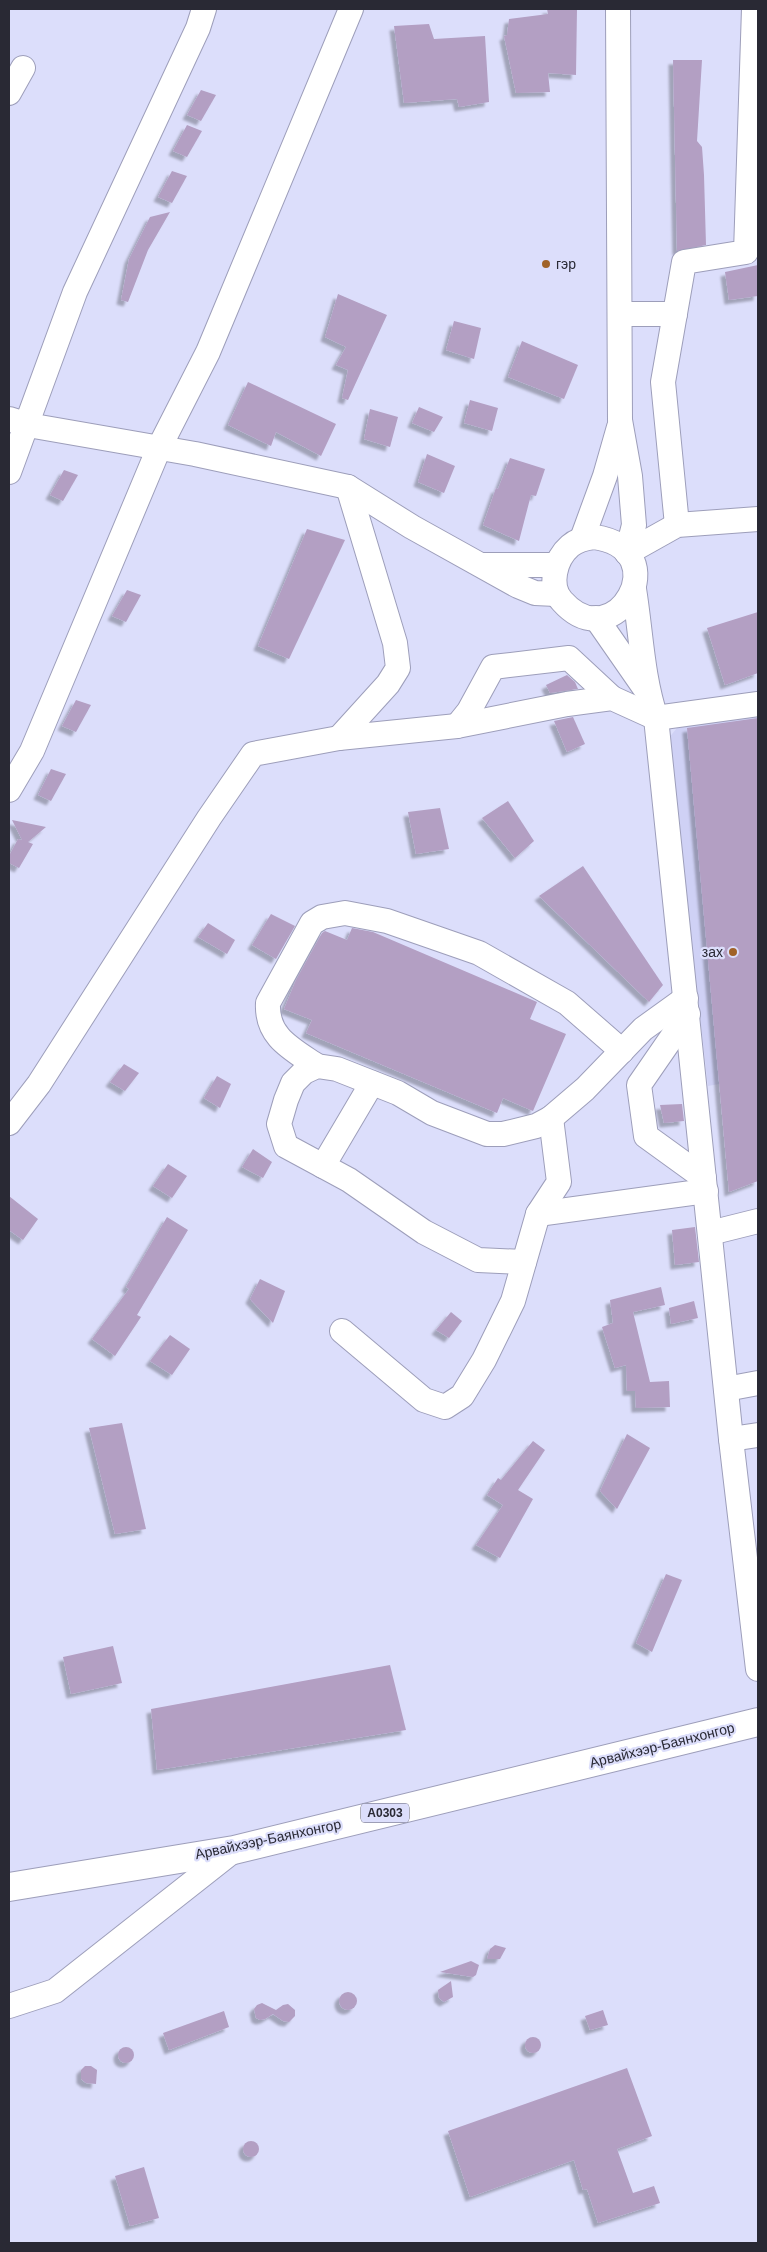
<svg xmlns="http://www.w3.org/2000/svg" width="767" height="2252" font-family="Arial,sans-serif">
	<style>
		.built { fill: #cfd1f5 }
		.building { fill: #b39fc3; filter: url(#shadow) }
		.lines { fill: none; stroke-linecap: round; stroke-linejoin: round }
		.minor-casing { stroke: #9d9eba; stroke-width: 26 }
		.highway-casing { stroke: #9d9eba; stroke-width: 30 }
		.minor { stroke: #fff; stroke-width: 24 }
		.highway { stroke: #fff; stroke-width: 28 }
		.poi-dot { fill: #a06228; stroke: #dcdefb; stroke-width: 2 }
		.labels { text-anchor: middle; stroke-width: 4.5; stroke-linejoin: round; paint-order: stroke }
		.shield { fill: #dcdefb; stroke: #5f5f70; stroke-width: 1 }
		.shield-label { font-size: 12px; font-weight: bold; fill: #292934 }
		.poi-label { font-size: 14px; fill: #292934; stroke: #dcdefb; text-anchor: start }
		.street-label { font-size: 14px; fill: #292934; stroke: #dcdefb }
	</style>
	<defs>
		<filter id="shadow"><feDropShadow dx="-4.5" dy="4.5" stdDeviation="1" flood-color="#0004"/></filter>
	</defs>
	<rect width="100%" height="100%" fill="#dcdefb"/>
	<path class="built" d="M758 711V1077L708 1086 668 739 682 722Z"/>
	<g class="building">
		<path d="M547 9H577L576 75 548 73 550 92 516 93 504 36 507 35 509 19 548 14Z"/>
		<path d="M429 24 434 39 485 36 489 102 459 107 457 99 404 103 394 26Z"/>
		<path d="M673 60H702L697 141 702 147 704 175 706 245 677 251Z"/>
		<path d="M201 90 216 95 201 121 187 115Z"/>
		<path d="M187 125 202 131 187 157 173 151Z"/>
		<path d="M172 171 187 176 172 203 158 197Z"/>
		<path d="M170 212 148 250 128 302 121 300 129 259 150 217Z"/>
		<path d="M758 265V296L729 300 725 272Z"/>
		<path d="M338 294 387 315 348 400 342 398 348 370 336 365 346 347 325 337Z"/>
		<path d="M454 321 481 328 474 359 446 350Z"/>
		<path d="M522 341 578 365 564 399 508 377Z"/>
		<path d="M248 382 336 424 321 456 276 432 271 446 228 425Z"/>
		<path d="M470 400 498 408 492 431 464 423Z"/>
		<path d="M419 407 443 417 434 432 412 423Z"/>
		<path d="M370 409 398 417 390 447 364 439Z"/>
		<path d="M427 454 455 466 444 493 418 482Z"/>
		<path d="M510 458 545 469 536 496 531 495 519 541 483 525 496 488 498 489Z"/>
		<path d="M64 470 78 475 63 501 50 495Z"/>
		<path d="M307 529 345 540 289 659 258 646Z"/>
		<path d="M127 590 141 595 126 622 112 616Z"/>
		<path d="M758 612V673L725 685 707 628Z"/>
		<path d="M567 675 575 682 578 689 550 693 546 685Z"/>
		<path d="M76 700 91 705 76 732 62 726Z"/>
		<path d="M573 717 585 744 567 752 554 721Z"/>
		<path d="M758 718V1181L729 1192 687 728Z"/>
		<path d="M51 769 66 774 51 801 38 795Z"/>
		<path d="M508 801 534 841 515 858 482 818Z"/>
		<path d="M440 808 449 849 416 854 408 812Z"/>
		<path d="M12 820 46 827 28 842 33 844 19 868 9 863V856L18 839 22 840Z"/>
		<path d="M583 866 663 985 649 1002 539 896Z"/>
		<path d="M271 914 295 926 276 959 252 945Z"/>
		<path d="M208 923 235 940 227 954 198 937Z"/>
		<path d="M352 928 373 932 537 1002 530 1019 566 1034 533 1111 503 1098 497 1113 306 1033 312 1020 284 1009 296 980 322 933 325 931 347 940Z"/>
		<path d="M124 1064 139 1073 125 1091 110 1082Z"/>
		<path d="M217 1076 231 1084 220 1108 204 1098Z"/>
		<path d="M682 1104 684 1121 664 1123 660 1105Z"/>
		<path d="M253 1149 272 1162 263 1178 242 1167Z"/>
		<path d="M168 1164 187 1176 172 1198 153 1186Z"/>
		<path d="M9 1196 38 1219 23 1240 9 1230Z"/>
		<path d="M167 1217 188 1230 137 1315 141 1317 115 1356 92 1339 129 1289 126 1287Z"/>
		<path d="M695 1227 699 1262 675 1265 672 1230Z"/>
		<path d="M260 1279 285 1291 273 1323 250 1299Z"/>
		<path d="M661 1287 665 1305 633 1312 650 1382 669 1381 670 1407 636 1408 635 1391H627L626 1365 615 1368 602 1327 613 1323 610 1300Z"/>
		<path d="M694 1301 698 1318 671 1324 669 1308Z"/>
		<path d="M451 1312 462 1321 449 1338 436 1330Z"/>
		<path d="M170 1335 190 1349 172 1375 150 1361Z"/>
		<path d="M122 1423 146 1529 115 1534 89 1428Z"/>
		<path d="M627 1434 650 1448 617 1509 600 1491Z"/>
		<path d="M533 1441 545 1450 518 1490 533 1499 500 1558 476 1545 503 1505 487 1495 498 1478 501 1480Z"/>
		<path d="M666 1574 682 1580 652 1652 636 1643Z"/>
		<path d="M113 1646 122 1683 71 1694 63 1657Z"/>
		<path d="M390 1665 406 1730 157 1770 151 1709Z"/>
		<path d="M495 1945 506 1948 500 1959H487L490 1949Z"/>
		<path d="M471 1961 479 1965 476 1975 473 1977 440 1972Z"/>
		<path d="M451 1981 453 1997 444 2002 439 1998 438 1990Z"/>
		<circle cx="348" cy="2001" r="9"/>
		<path d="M262 2003 276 2010 283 2005 288 2004 295 2010V2016L289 2022 283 2021 273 2014 265 2019 260 2020 256 2018 254 2009 257 2005Z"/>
		<path d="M603 2010 608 2025 590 2030 585 2016Z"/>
		<path d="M224 2011 229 2027 169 2050 163 2033Z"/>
		<circle cx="533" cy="2045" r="8"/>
		<circle cx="126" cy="2055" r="8"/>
		<path d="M85 2066H91L97 2070 96 2084 86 2083 81 2079V2070Z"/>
		<path d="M627 2068 652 2136 617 2149 633 2193 654 2186 660 2203 598 2223 587 2189 583 2190 574 2160 470 2197 448 2131Z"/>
		<circle cx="251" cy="2149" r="8"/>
		<path d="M144 2167 159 2218 130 2226 115 2176Z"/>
	</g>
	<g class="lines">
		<g class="minor-casing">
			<g id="minor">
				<path d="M618 9 620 420 630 476 634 525 627 553"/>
				<path d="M9 93 23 68"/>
				<path d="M620 314H675"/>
				<path d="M9 419 28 425 195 454 348 487 412 527 518 586 535 593 556 594"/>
				<path d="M9 472 75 292 198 28 204 9"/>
				<path d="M677 525 663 382 684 262 746 252 754 9"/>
				<path d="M594 537C679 549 615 661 562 601 548 586 555 559 570 546 577 540 585 538 594 537Z"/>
				<path d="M582 539 605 476 619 427"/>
				<path d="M627 553 677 525 758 519"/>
				<path d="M484 565H556"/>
				<path d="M634 589C641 632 642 677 656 718L731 1439 758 1669"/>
				<path d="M596 618 646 690"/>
				<path d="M457 726 469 711 493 667 569 658 612 698"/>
				<path d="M339 738 388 684 398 668 395 643 348 487"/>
				<path d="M9 790 32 751 159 448 208 352 351 9"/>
				<path d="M688 1014 639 1085 646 1136 704 1178"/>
				<path d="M317 1066C292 1049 266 1037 268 1003L312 923 322 917 345 913 387 921 479 953 567 1003 622 1051"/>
				<path d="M9 1123 39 1084 209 818 253 754 339 738 457 726 567 704 612 698 656 718 758 704"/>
				<path d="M323 1166 372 1083"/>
				<path d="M538 1214 706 1191"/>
				<path d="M710 1233 758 1221"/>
				<path d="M524 1262 478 1260 424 1232 349 1180 286 1146 279 1124 286 1100 293 1083 304 1072 317 1066 337 1069 398 1093 432 1113 487 1134H503L536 1126 551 1118 585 1089 643 1029 686 998"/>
				<path d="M342 1331 424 1400 445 1407 462 1396 484 1360 513 1301 538 1214 559 1182 551 1118"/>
				<path d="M726 1389 758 1383"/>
				<path d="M731 1439 758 1435"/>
				<path d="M9 2006 55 1991 234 1850"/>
			</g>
		</g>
		<g class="highway-casing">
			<path id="highway" d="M9 1887 234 1850 758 1722"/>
		</g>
		<use href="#minor" class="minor"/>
		<use href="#highway" class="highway"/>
	</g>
	<g class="poi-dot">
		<circle cx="546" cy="264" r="5"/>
		<circle cx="733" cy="952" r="5"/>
	</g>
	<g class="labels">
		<rect class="shield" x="361" y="1803.5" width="48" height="19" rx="4"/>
		<g class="shield-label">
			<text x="385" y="1817">A0303</text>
		</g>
		<g class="poi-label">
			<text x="556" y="269">гэр</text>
			<text x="723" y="957" text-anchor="end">зах</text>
		</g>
		<g class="street-label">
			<text transform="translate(662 1745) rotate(-14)" y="5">Арвайхээр-Баянхонгор</text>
			<text transform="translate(268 1839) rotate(-12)" y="5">Арвайхээр-Баянхонгор</text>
		</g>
	</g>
	<rect width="767" height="2252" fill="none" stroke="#292934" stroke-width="20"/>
</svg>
